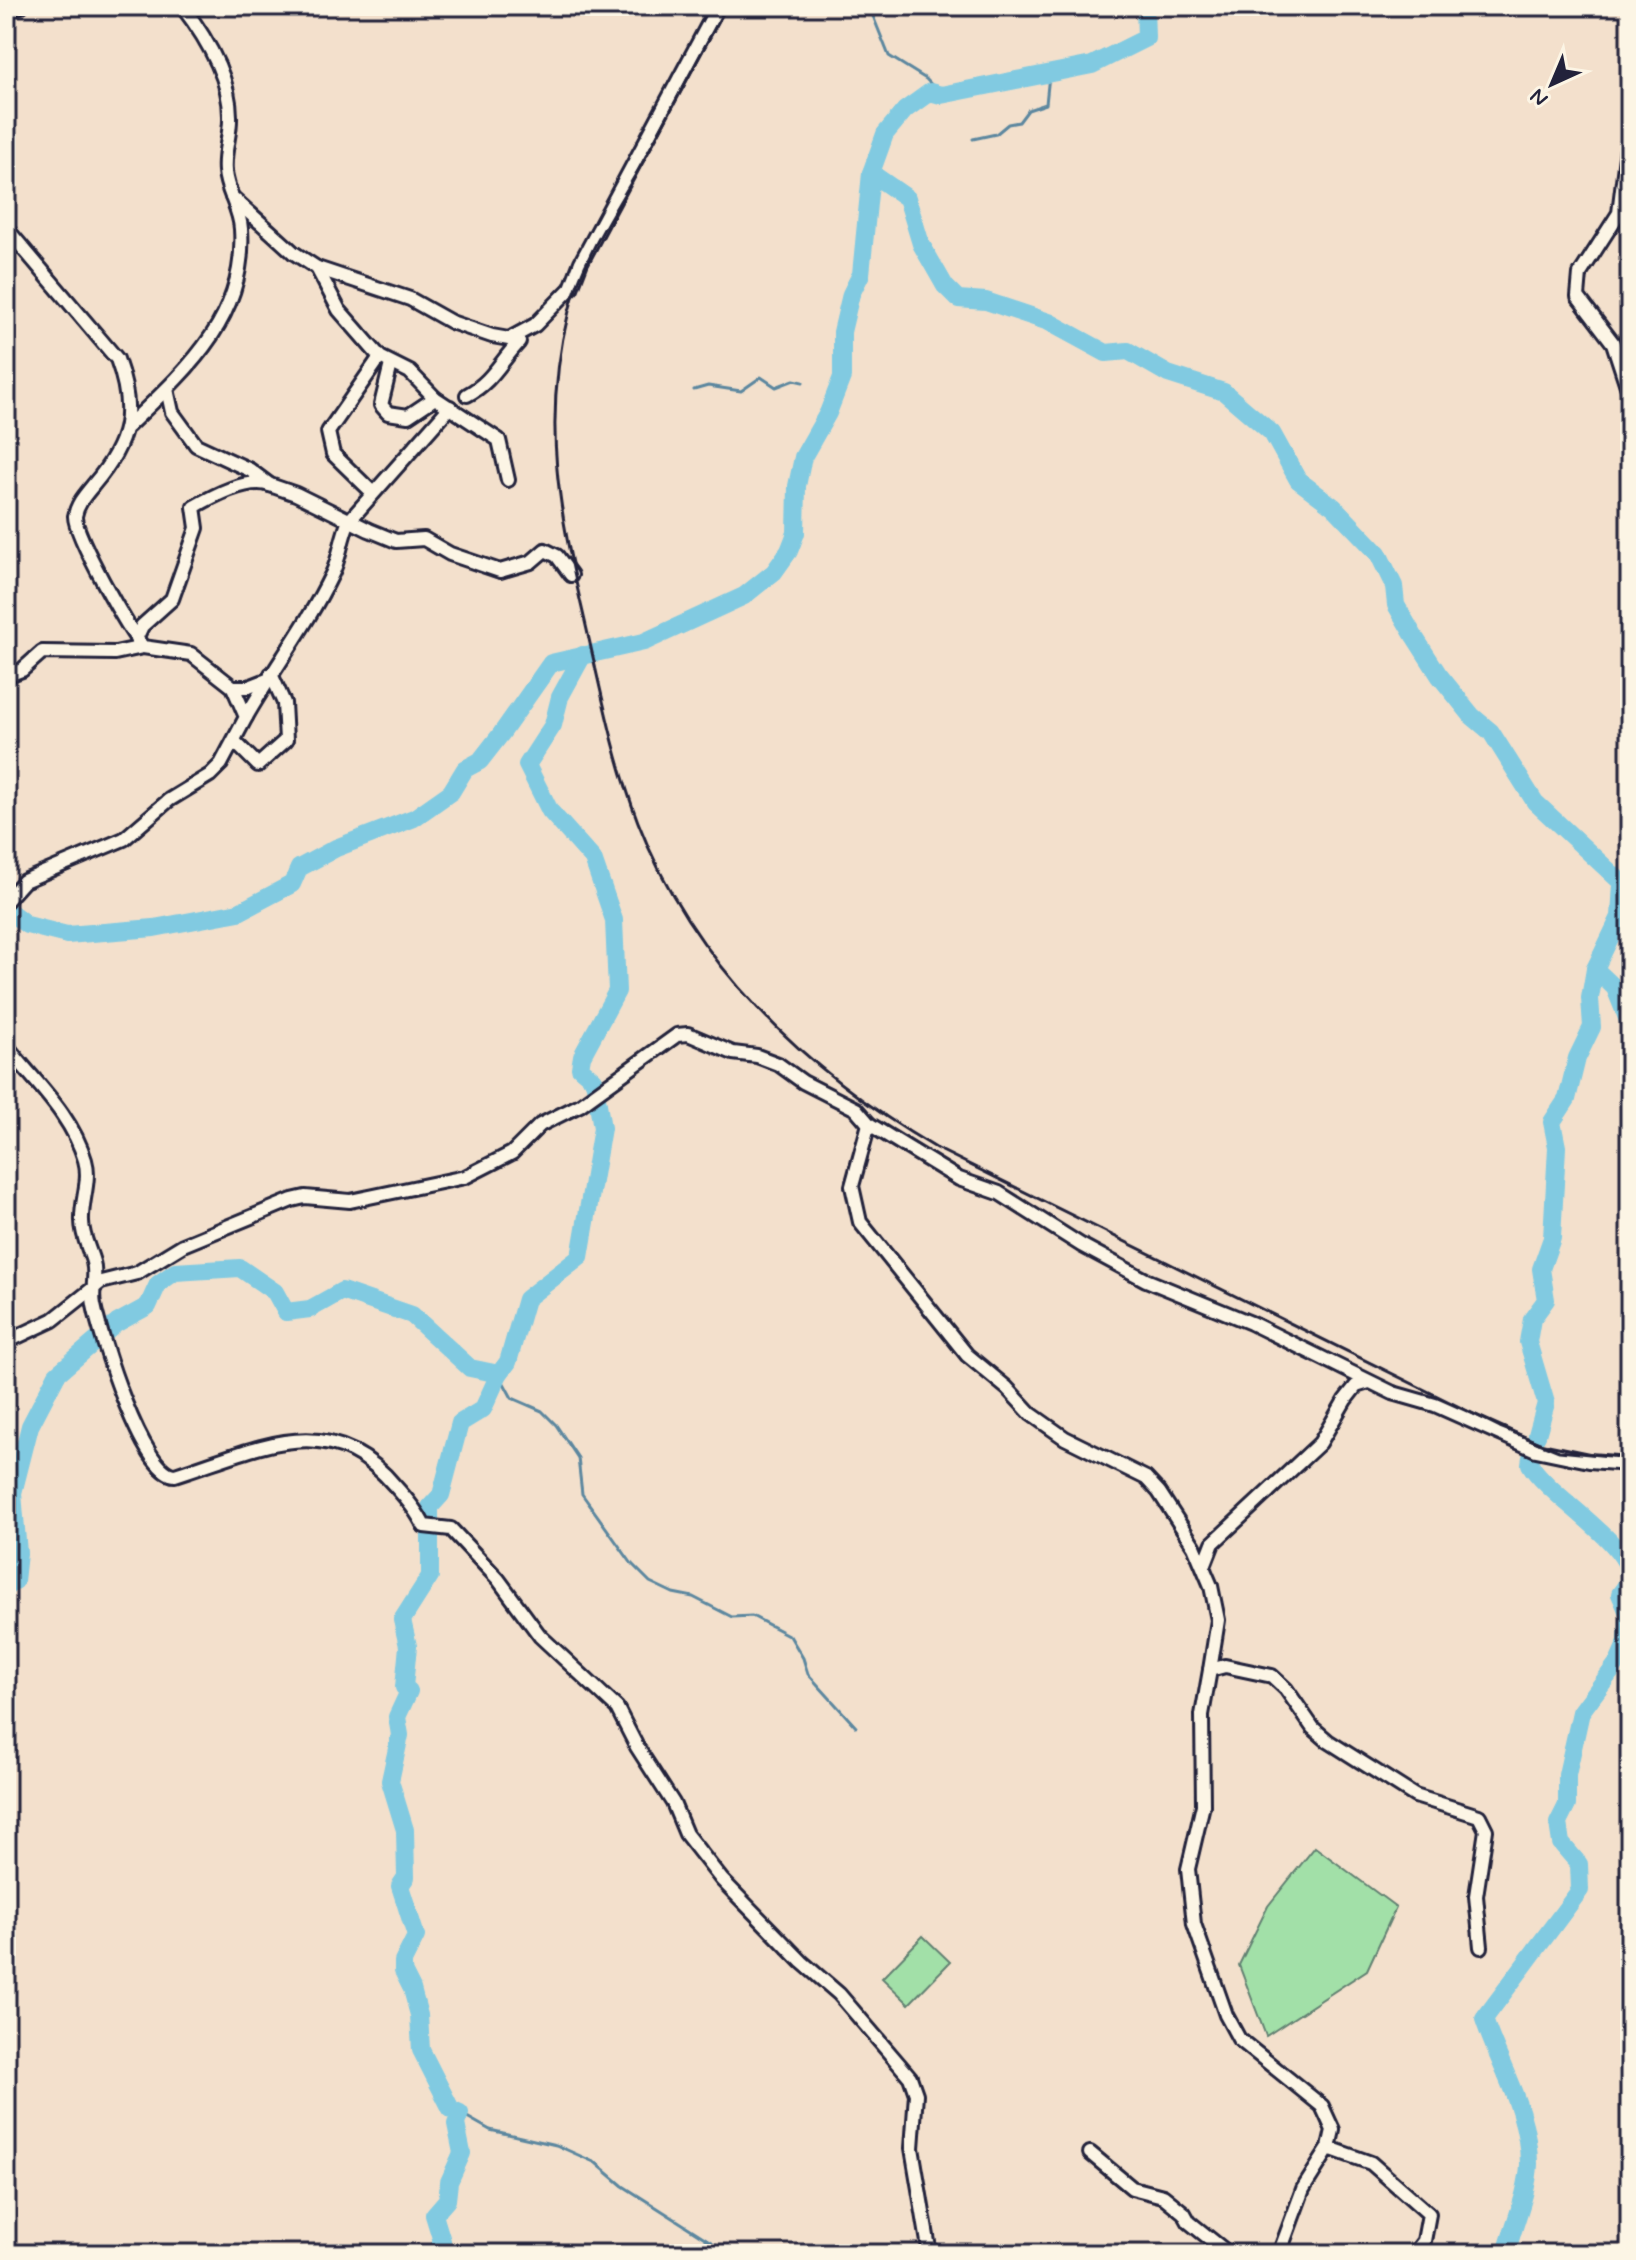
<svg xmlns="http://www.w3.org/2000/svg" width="1636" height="2260" font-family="Mynerve,sans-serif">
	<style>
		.green { fill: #a2e0a8; stroke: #628172; stroke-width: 2 }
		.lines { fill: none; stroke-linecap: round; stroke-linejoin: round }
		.stream { stroke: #5b879f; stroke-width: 3 }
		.river { stroke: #81cae1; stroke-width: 18 }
		.minor-casing { stroke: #22223b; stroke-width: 18 }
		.minor { stroke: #fcf5e5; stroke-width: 12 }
		.rail { stroke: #22223b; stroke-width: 3 }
	</style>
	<rect width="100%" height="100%" fill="#f3e0cc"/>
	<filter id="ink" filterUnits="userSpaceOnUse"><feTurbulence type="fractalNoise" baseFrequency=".0125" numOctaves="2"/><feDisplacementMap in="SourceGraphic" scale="16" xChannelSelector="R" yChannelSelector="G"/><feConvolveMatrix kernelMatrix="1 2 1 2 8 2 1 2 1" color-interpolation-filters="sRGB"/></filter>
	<g filter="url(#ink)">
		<g class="green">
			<path d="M1315 1847 1396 1907 1367 1970 1266 2036 1239 1965 1268 1906Z"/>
			<path d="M923 1936 950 1962 909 2004 882 1978Z"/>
		</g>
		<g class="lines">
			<g class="stream">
				<path d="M869 6 889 56 926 79 941 95"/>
				<path d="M973 139 996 134 1008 124 1019 122 1028 110 1046 104 1049 75"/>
				<path d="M694 390 708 386 741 391 761 377 776 387 794 380 803 382"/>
				<path d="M499 1374 512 1398 542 1411 556 1425 578 1458 582 1494 632 1564 650 1582 673 1593 693 1597 732 1617 752 1616 790 1636 803 1658 808 1674 856 1727"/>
				<path d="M460 2113 490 2130 556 2145 596 2163 623 2186 730 2254"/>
			</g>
			<g class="river">
				<path d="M871 173 907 198 921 244 945 286 958 299 986 301 1049 322 1106 353 1128 351 1168 374 1224 392 1272 433 1298 480 1334 507 1378 553 1394 586 1396 605 1414 636 1439 675 1472 716 1491 732 1535 802 1622 883 1620 917 1595 969 1590 998 1592 1027 1577 1058 1567 1099 1552 1122 1557 1147 1552 1238 1541 1269 1546 1300 1532 1319 1528 1342 1546 1403 1537 1435"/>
				<path d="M6 909 27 925 67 935 154 928 239 912 292 884 299 868 336 848 414 818 451 792 465 769 480 761 501 734 551 663 644 642 744 596 774 572 789 551 796 533 797 486 803 457 828 413 842 377V332L851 294 861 274 871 173 885 134 905 110 930 92 941 95 1092 65 1146 38 1145 6"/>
				<path d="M1595 969 1615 988 1630 1025"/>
				<path d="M6 1587 15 1581 18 1553 13 1493 30 1426 57 1374 117 1323 148 1306 158 1284 175 1272 240 1268 275 1292 286 1312 310 1309 342 1291 412 1315 470 1368 499 1374"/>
				<path d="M436 2254 442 2241 434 2215 447 2200 449 2182 462 2153 456 2124 460 2113 451 2109 421 2050 419 2015 412 1989 403 1971V1962L416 1936 400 1886 406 1877 405 1830 390 1781 400 1735 397 1717 409 1691 404 1687 408 1646 402 1620 430 1576V1507L441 1495 460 1423 483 1409 499 1374 508 1362 526 1299 580 1257 602 1128 594 1080 580 1068 582 1056 617 991 614 920 593 859 550 811 527 765 553 725 560 697 583 655"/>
				<path d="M1506 2254C1513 2226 1528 2193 1529 2164 1529 2110 1500 2068 1484 2019L1580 1890 1579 1864 1561 1843 1558 1823 1567 1805V1775L1581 1712 1618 1662 1627 1642 1629 1615 1620 1594C1624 1588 1629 1584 1629 1577 1632 1544 1548 1496 1530 1464L1531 1457"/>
			</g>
			<g class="minor-casing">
				<g id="minor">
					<path d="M6 12 21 6"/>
					<path d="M1630 124 1619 213 1580 274 1578 297 1613 343 1630 395"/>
					<path d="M232 197 294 253 317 268 410 299 451 322 492 336 509 339 535 325 571 288 581 262 718 6"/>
					<path d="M6 228 117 359C136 411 129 443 94 484 87 493 77 503 75 516 74 534 129 631 143 647L191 654 233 687 246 717 221 764 210 775 169 800 124 839 24 881 6 901"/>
					<path d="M317 268 339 310 380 357 410 372 435 398 499 440 508 480"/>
					<path d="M391 364 381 405 388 413 408 416 435 398"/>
					<path d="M167 389 172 412 196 445 250 470 270 485 296 494 369 530 396 541 424 539 450 554 500 571 531 562 545 550 557 556 571 575"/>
					<path d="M467 395C492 382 500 362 519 342"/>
					<path d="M127 427C186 371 247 318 241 229 240 208 226 191 225 171 223 152 231 134 230 116 230 76 205 36 182 6"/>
					<path d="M372 492 333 454 328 432 380 357"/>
					<path d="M136 639 142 626 172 599 197 528 194 507C213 496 248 477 270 485"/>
					<path d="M6 676 22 670 42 652 115 653 143 647"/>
					<path d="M233 687H249L267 680"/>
					<path d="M246 717C274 668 308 624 332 574 340 558 341 538 349 521L450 407"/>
					<path d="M234 741 258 765 286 740 284 703 271 674"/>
					<path d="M6 1045C34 1082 71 1113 85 1160 91 1180 81 1201 82 1221 82 1236 89 1248 93 1262 97 1276 91 1291 94 1305 100 1335 143 1476 175 1475 258 1449 329 1407 395 1486 406 1498 417 1511 424 1526L451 1529 498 1579 540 1636 617 1708 637 1747 673 1803 686 1834 722 1880 802 1962 839 1994 910 2077 916 2094 912 2148 930 2254"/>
					<path d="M869 1124 852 1186 860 1222 967 1355 1007 1388 1031 1414 1065 1438 1146 1478 1159 1492 1194 1546 1211 1586 1218 1620 1210 1670"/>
					<path d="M6 1342 53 1320 101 1282 137 1273 183 1245 292 1200 305 1197 350 1201 465 1177 512 1153 540 1125 580 1105 677 1035 688 1034 733 1053 757 1056 778 1064 803 1082 856 1109 869 1124 959 1179 999 1193 1081 1245 1146 1280 1251 1323 1393 1393 1435 1405 1536 1450 1589 1461 1630 1464"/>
					<path d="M1204 1566 1213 1543 1320 1443 1345 1400 1356 1386 1369 1382"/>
					<path d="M1329 2148 1371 2163 1429 2214 1424 2241 1414 2254"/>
					<path d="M1090 2153 1132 2188 1163 2196 1184 2213 1189 2222 1229 2254"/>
					<path d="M1279 2254 1303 2189 1329 2148 1333 2130 1322 2106 1239 2039 1226 2015 1194 1924 1188 1869 1203 1805 1202 1715 1210 1670 1225 1666 1272 1676 1286 1689 1313 1728 1328 1741 1415 1796 1479 1816 1486 1830 1476 1896 1481 1947"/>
				</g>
			</g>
			<use href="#minor" class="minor"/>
			<path class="rail" d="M727 6C697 60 669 115 639 169 613 214 582 260 569 311 541 421 559 510 584 617 600 686 613 756 638 822 692 963 808 1073 936 1148L1500 1427 1559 1451 1630 1458"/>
		</g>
	</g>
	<rect width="1636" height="2260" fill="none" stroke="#fcf5e5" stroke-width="32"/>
	<rect x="16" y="16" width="1604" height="2228" fill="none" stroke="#22223b" stroke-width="3" filter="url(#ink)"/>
	<g transform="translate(1552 84) rotate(224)" stroke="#fcf5e5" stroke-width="6" paint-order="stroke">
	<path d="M0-6L14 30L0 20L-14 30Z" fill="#22223b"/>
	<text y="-12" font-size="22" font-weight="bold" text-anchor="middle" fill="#22223b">N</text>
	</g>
</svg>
